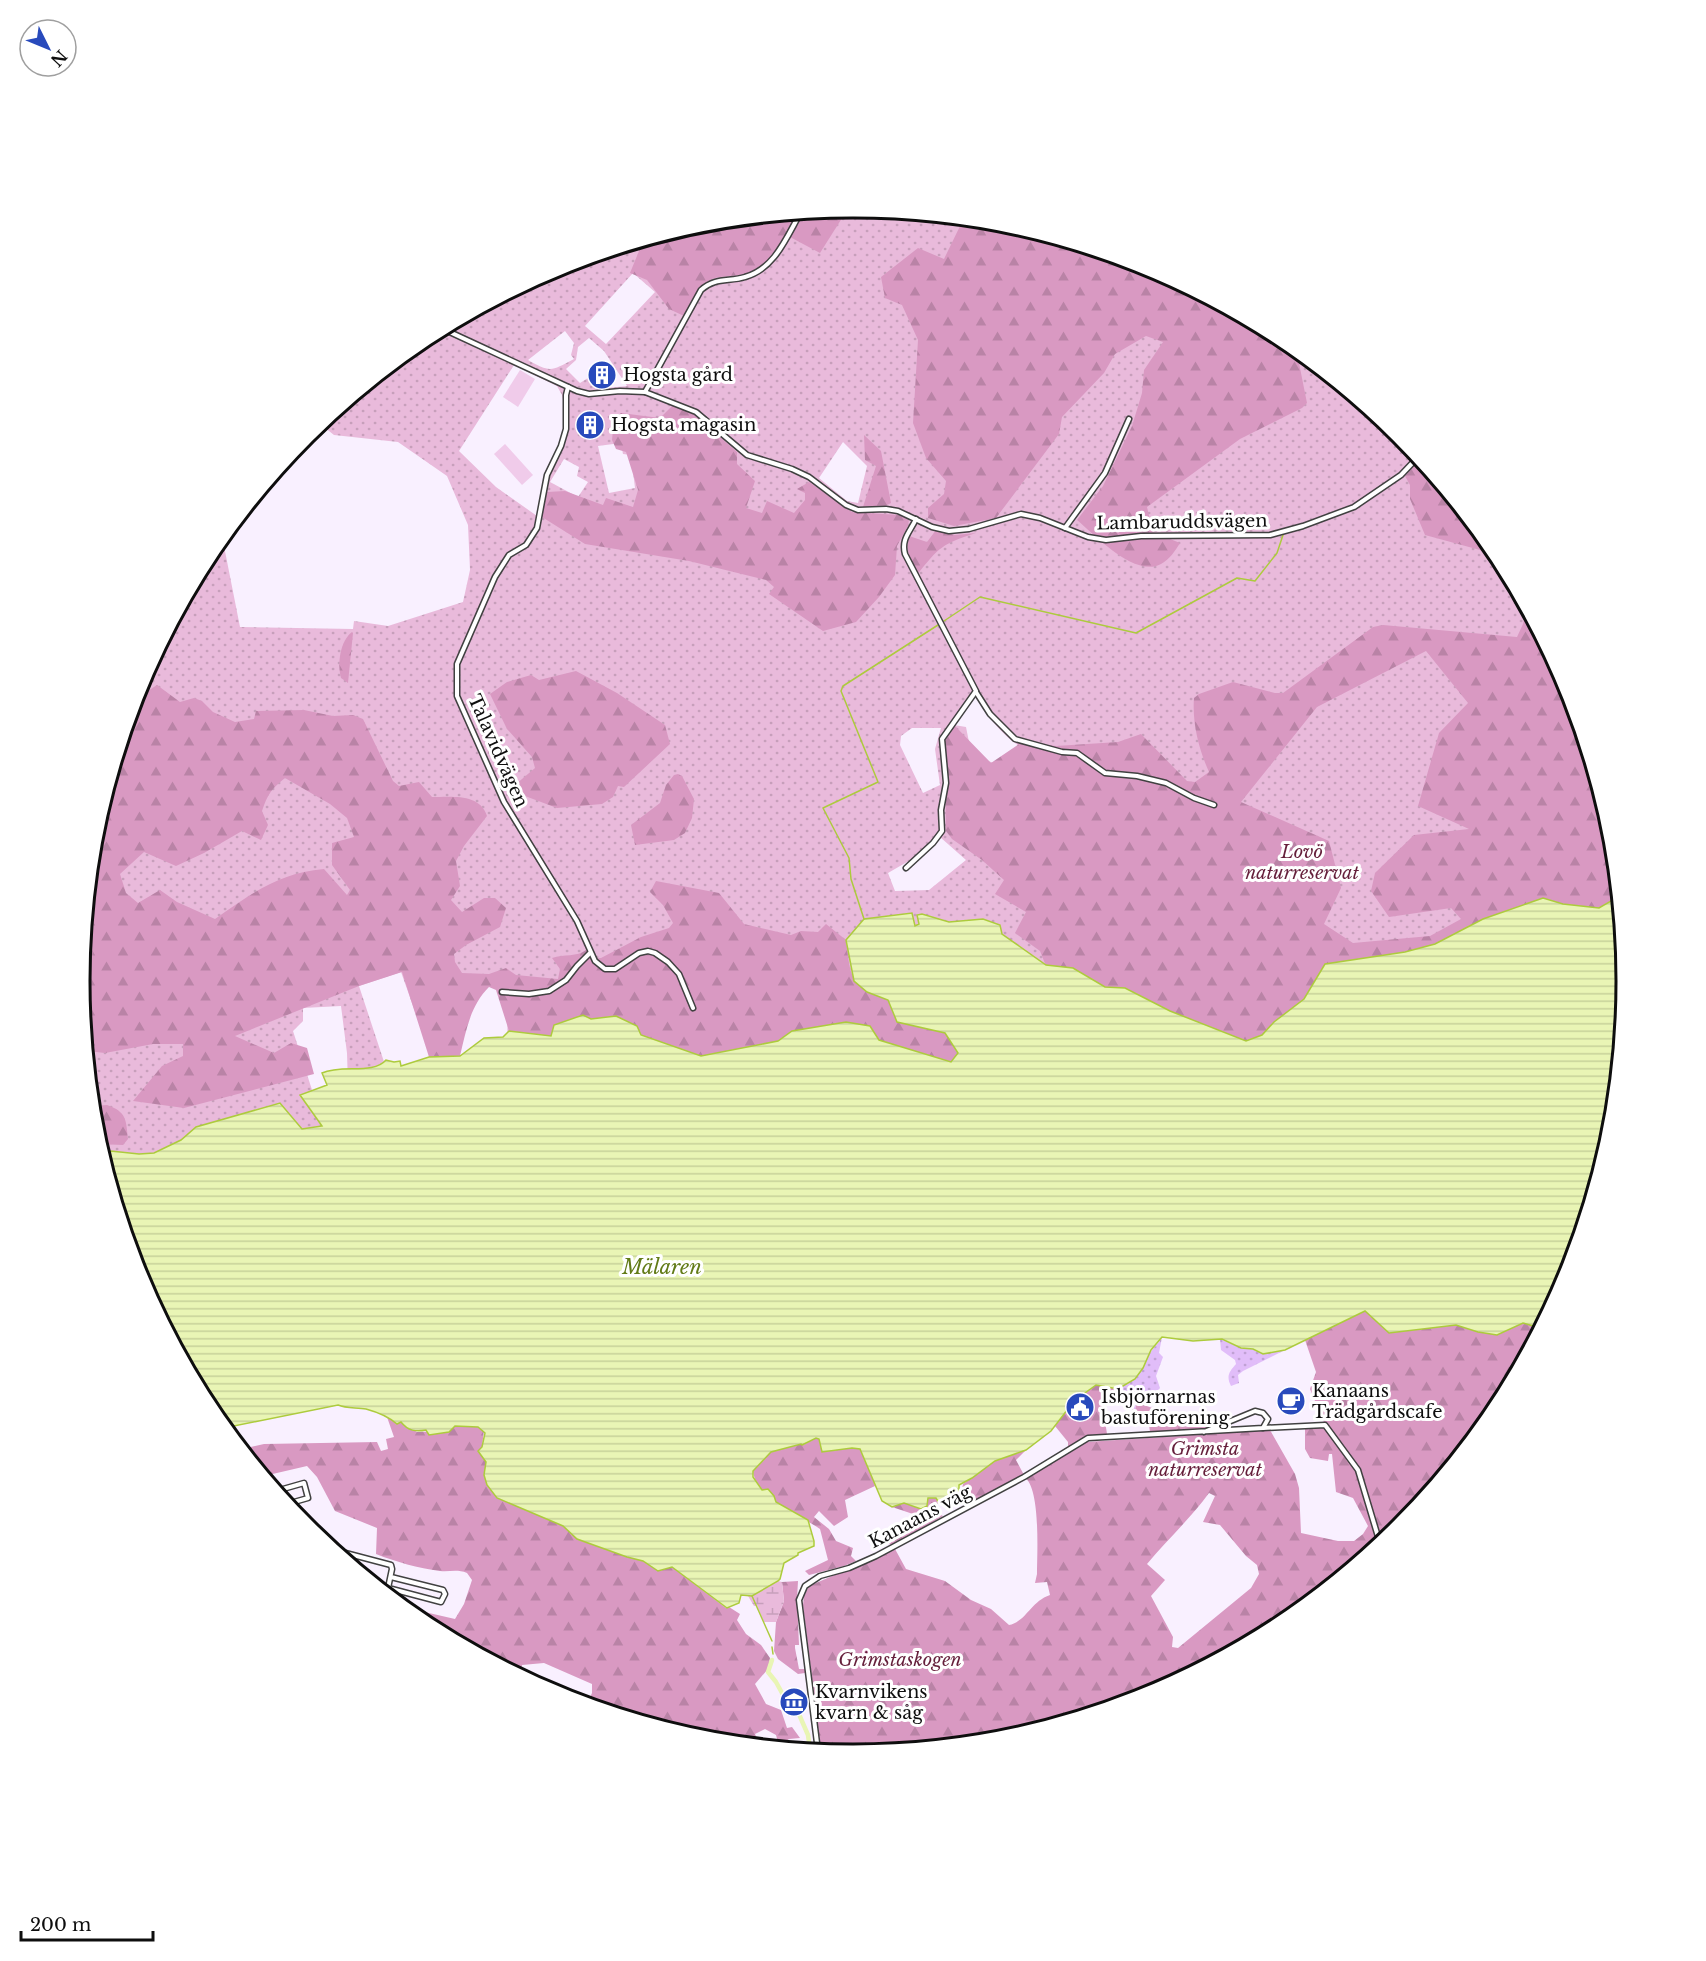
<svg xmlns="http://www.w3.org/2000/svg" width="1706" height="1961" font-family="'Libre Baskerville',serif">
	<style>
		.green { fill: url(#green-dots); fill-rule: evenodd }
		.forest { fill: url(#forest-firs); fill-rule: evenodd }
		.wetland { fill: url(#wetland-marsh) }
		.sand { fill: url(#sand-dots) }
		.pitch { fill: #f0cbea }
		.water { fill: url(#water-rules); stroke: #adcb3d; stroke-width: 1.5 }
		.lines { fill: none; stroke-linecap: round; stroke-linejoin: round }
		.stream { stroke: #adcb3d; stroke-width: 1.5 }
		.canal { stroke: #e9f5b5; stroke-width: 4.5 }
		.street-casing { stroke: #414141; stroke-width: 7 }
		.street { stroke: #fff; stroke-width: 4 }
		.labels { text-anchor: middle; stroke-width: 6; stroke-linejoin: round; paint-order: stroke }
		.poi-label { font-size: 18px; fill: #0e0e0e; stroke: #fff; text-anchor: start }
		.street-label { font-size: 18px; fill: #0e0e0e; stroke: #fff }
		.park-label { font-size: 18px; font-style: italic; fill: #651f3b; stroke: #fff }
		.water-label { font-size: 20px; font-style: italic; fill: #627b17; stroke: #fff }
		.rim { fill: none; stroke: #0e0e0e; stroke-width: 3 }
	</style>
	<defs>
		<pattern id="green-dots" width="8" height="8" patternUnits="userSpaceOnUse" patternTransform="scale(1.5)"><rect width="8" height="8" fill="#e9badb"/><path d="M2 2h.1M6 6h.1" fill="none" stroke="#c79fbb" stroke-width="1.8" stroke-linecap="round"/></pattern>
		<pattern id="forest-firs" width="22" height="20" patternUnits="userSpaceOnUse" patternTransform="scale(1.5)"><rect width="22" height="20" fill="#d999c2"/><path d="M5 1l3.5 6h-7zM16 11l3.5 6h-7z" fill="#b983a6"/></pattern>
		<pattern id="wetland-marsh" width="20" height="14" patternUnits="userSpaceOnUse" patternTransform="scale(1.5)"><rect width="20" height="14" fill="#e9badb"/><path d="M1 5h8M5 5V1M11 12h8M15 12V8" fill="none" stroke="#c79fbb"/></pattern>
		<pattern id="sand-dots" width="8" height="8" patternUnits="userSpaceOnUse" patternTransform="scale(1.5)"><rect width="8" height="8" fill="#e1bdf9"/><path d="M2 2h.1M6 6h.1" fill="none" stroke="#c0a1d4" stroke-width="1.8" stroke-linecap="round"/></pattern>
		<pattern id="water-rules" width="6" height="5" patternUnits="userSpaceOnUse" patternTransform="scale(1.5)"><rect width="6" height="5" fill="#e9f5b5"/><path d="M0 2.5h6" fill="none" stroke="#c7d19a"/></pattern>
	</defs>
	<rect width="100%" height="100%" fill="#f9f0ff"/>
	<path class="green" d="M853 207 1004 222 1149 266 1283 338 1400 434 1496 551 1568 685 1612 830 1626 981 138 1276 94 1131 80 980 94 829 139 684 210 550 222 536 240 627 353 629 354 621 388 626 463 602 470 570 468 525 447 476 398 442 334 435 319 423 424 337 557 266 702 222ZM633 273 655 292 606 344 585 326ZM565 331 574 343 571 355 574 359C551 371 551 373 528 360ZM589 338 604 351 627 386 596 389 588 378 580 383 566 369 576 360 578 347ZM514 365 557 386 562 395 566 415 558 450 546 476 537 516 496 487 459 451ZM843 442 867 466 858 503 847 501 819 478ZM621 443 623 454 631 455 635 488 609 493 598 446ZM564 459 579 467 577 476 588 482 578 497 550 482ZM977 695C985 714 1001 734 1019 746L995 763 972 757 966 727 954 725 974 696ZM912 728H941L935 749 940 785 923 793 900 745 901 736ZM940 837 966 860 929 890 895 891 888 873 926 851ZM401 972 430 1054V1068L390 1080 359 986ZM494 977 508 990 507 1054 445 1058 436 988ZM341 1006 347 1053 348 1085 313 1093 293 1031 303 1021V1008Z"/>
	<g class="forest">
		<path d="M841 208 844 215 820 253 790 237 804 212Z"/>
		<path d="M799 212C788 233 778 255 758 269 741 279 721 273 708 281 697 287 691 305 684 316L669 309 647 280 630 273 639 251 638 241 702 222Z"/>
		<path d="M948 216 1004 222 1149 266 1283 338 1296 348 1307 403 1302 408 1240 439 1147 507 1153 532 1180 543C1175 551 1170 559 1161 564 1135 578 1096 536 1077 520L1103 486 1132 426 1142 393 1144 370 1163 342 1146 336 1115 354 1104 373 1062 417 1059 434 996 518 954 526 928 518V508L944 494 946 481 926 458 913 423 918 340 902 305 885 298 881 277 918 248 944 259 962 222Z"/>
		<path d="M673 405 695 415 737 452V464L755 481 746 508 762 513 767 501 794 513 805 500V493L797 489 809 482 852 512 899 515 909 520 908 526 897 546 895 575 879 597 856 622 823 631 769 594 774 587 766 580 689 561 585 544 542 517 541 508 547 492 565 491 603 505 606 498 633 507 638 490 626 452 616 449 612 440 614 419 621 413 660 418Z"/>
		<path d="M864 435 881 451 891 503 885 506 863 507 876 466 865 460Z"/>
		<path d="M1421 459 1496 551 1506 569 1480 550 1425 535 1410 499V485L1405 476Z"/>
		<path d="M936 530 955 535 976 533C942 544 939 547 917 575 911 562 905 551 909 536L927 542Z"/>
		<path d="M1527 608 1568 685 1612 830 1618 896 1613 900 1599 908 1563 904 1543 898 1483 919 1435 944 1405 952 1325 964 1304 999 1274 1022 1262 1035 1246 1041 1170 1011 1125 988 1105 987 1073 968 1046 966 1040 951 1015 933 1026 912 995 894 1004 880 982 860 952 839 946 831 945 740 954 725 991 763 1022 742 1056 746 1118 742 1141 734 1187 781 1195 782 1209 772C1199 750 1192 723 1194 698L1199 694 1233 682 1275 693H1283L1373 627 1383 625 1517 637 1523 624ZM1426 651 1468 703 1439 733 1418 806 1469 829 1414 835 1375 873 1371 891 1389 917 1451 908 1461 919 1430 936 1353 943 1324 924 1341 888 1329 841 1241 802 1317 707Z"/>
		<path d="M352 632 353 633 348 683 341 678C337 664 340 641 352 632Z"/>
		<path d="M576 671 617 693 665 725 670 744 624 787 618 786 613 797 602 804 557 808 509 790 535 768 532 757 507 729 490 694 507 682 531 675 539 680Z"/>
		<path d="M157 685 180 702 194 698 202 701 213 712 235 722 254 719 256 711 304 710 333 716 353 715 363 719 393 781 399 786 419 782 432 797C451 797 480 793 487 816L464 846 456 861 460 886 451 900 462 912 484 898H495L506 908 500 927 466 945 454 954 455 962 462 973 489 974 506 968 516 975 558 979 560 969 552 958C564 954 577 957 586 950L591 958H601L641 937 669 928 673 923 663 905 650 892 656 881 719 893 744 924 791 935 801 931 818 932 826 924 846 940C851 978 849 986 888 1000L897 1022 945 1033 958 1054 951 1062 879 1040 869 1026 792 1031 778 1041 701 1056 641 1035 616 1016 591 1019 583 1015 554 1025 551 1036 509 1031 496 990 489 987C470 1006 466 1031 460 1056L429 1057 402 972 359 986 235 1036 274 1053 291 1043 307 1048 314 1074 184 1108 133 1101 162 1066 183 1056V1044H153L105 1053 87 1051 80 980 94 829 134 700ZM285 778 330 804 347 818 354 837 332 843V865L350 890 347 895 324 869C278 873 251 894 215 919L177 902 160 890 138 903 126 893 120 874 144 852 176 866 204 853 242 831 261 840 268 825 262 811C267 795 272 788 285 778Z"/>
		<path d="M678 774 682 776 694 799 692 818 685 833 674 840 635 845 631 825 660 803 666 785 674 775Z"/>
		<path d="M107 1105C127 1112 126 1120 128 1139L123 1145 98 1144 94 1131 92 1106Z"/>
		<path d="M1365 1311 1389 1333 1456 1325 1478 1332 1523 1323 1533 1326 1538 1332 1496 1411 1400 1528 1282 1624 1149 1695 1004 1739 853 1754 794 1748 796 1741 808 1746 820 1743 803 1605 804 1596 809 1586 895 1549 906 1569 945 1581 971 1600 991 1609 1009 1625C1027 1621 1030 1602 1050 1595L1047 1582 1035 1583 1037 1574C1037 1554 1041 1487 1024 1477L971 1503H968L962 1489 963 1484 995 1461 1026 1450 1016 1460 1024 1475 1030 1476 1068 1451V1442L1055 1426 1070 1406 1079 1412 1087 1403 1080 1397 1096 1385 1118 1389V1395L1130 1399 1134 1411 1114 1401H1102L1107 1434 1090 1435 1086 1442 1270 1430 1295 1474 1299 1488 1301 1533 1338 1541H1354L1363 1534 1368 1526 1353 1498 1336 1492 1332 1454H1329L1328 1461 1310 1458 1305 1449V1427L1325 1425 1310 1389 1316 1372 1305 1340ZM1209 1493 1215 1496 1203 1522 1220 1525 1246 1556 1257 1565 1259 1574 1251 1588 1178 1648 1172 1647 1173 1637 1151 1596 1165 1580 1147 1564C1167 1540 1190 1519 1209 1493Z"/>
		<path d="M1136 1402 1171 1415 1200 1412 1213 1425 1208 1429 1150 1432 1148 1418 1135 1411Z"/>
		<path d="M387 1417 397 1424 401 1422 417 1432 449 1431 455 1426 478 1427 484 1430 482 1447 486 1462 485 1475 487 1485 497 1498 563 1526 577 1539 627 1557 643 1561 658 1571 672 1567 726 1608 729 1607 740 1614 737 1620 746 1634 761 1645 770 1658 768 1669 755 1684 766 1704 781 1710 787 1728 792 1727 800 1738 789 1739 779 1746 776 1735 765 1729 755 1734 760 1745 702 1739 587 1704 592 1693V1684L544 1663 522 1665 521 1676 423 1623 403 1607 455 1619 464 1604 472 1580 467 1573C457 1569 450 1572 440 1571 418 1568 396 1562 376 1554L377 1528 335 1511 317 1477 307 1466 264 1476 242 1449 264 1444 377 1442 381 1451 388 1449 386 1439 394 1437Z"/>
		<path d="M816 1438 819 1439 822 1452 852 1448 860 1449 872 1475 875 1486 845 1500 848 1517 834 1526 819 1511 814 1517 829 1529 836 1541 853 1548 851 1556 856 1561 844 1566 809 1575 805 1571 828 1560 820 1529C800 1515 756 1499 753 1471L771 1452 801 1444 803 1445Z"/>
		<path d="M936 1497 939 1503 930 1510 943 1516 894 1545 888 1544 914 1522 916 1515 892 1507 904 1502Z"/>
		<path d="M798 1581 797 1599 799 1645H795V1648L799 1669H805V1673L798 1674 778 1659 774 1651 776 1622 784 1601 782 1582Z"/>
	</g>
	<path class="wetland" d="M778 1581 782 1582 784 1601 776 1622H764L757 1606H754L748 1596H752Z"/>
	<g class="sand">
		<path d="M1162 1337 1159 1353 1163 1357 1156 1376 1160 1388 1154 1394 1136 1402 1135 1411 1130 1399 1118 1394V1389C1141 1376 1138 1374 1150 1353 1154 1347 1159 1343 1162 1337Z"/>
		<path d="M1220 1339 1234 1345 1253 1349 1263 1354 1285 1350 1243 1371 1238 1375 1239 1383 1231 1386C1226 1376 1229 1372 1236 1364L1235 1360 1221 1350Z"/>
	</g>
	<g class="pitch">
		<path d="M520 370 535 379 518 407 503 397Z"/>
		<path d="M505 444 533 475 522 485 494 454Z"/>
	</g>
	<path class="water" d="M1618 896 1626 981 1612 1132 1567 1277 1538 1332 1533 1326 1523 1323 1497 1335 1478 1332 1456 1325 1389 1333 1365 1311 1285 1350 1263 1354 1253 1349 1241 1348 1222 1339 1193 1341 1162 1337 1151 1350 1143 1368 1135 1379 1118 1389 1096 1385 1074 1401 1051 1431 1026 1450 995 1461 972 1478 959 1485V1492L941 1503H939L936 1498H928L927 1506 921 1509 904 1503 892 1507 882 1501 860 1449 852 1448 822 1452 819 1439 816 1438 802 1445 801 1444 771 1452 753 1471V1477L762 1490 768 1489 774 1496 776 1502 808 1520 814 1541V1546L798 1553V1555L784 1563 780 1579 778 1581 752 1596 741 1595 739 1603 727 1608 672 1567 658 1571 643 1561 627 1557 577 1539 563 1526 497 1498 487 1485 484 1475 486 1462 478 1451 482 1447 485 1433 478 1427 455 1426 449 1432 429 1435 426 1430C416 1432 408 1431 401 1422L397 1424C389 1417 377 1412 366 1409 357 1407 347 1409 338 1405L224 1428 210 1410 138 1276 118 1210V1198L114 1186 110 1182 104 1163 111 1151 139 1154 154 1153 181 1140 196 1127 280 1103 302 1129 322 1126 300 1095 327 1085 322 1073C342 1064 373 1075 386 1060L394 1062 400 1061 401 1066 429 1057 460 1056 484 1038 503 1037 509 1031 551 1036 554 1025 583 1015 591 1019 616 1016 637 1026 641 1035 701 1056 778 1041 792 1031 846 1022 870 1026 879 1040 951 1062 958 1053 945 1033 897 1022 888 1000 867 992 854 981 846 940 864 919 912 913 915 926 919 924 917 915 922 914 949 922 983 919 1000 925 1002 934 1046 965 1073 968 1105 987 1125 988 1170 1011 1246 1041 1262 1035 1274 1022 1304 999 1325 964 1405 952 1435 944 1483 919 1543 898 1563 904 1599 908 1613 900Z"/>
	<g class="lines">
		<g class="stream">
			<path d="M941 623 980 597 1136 633 1237 578 1255 581 1277 553 1283 535"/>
			<path d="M864 919 851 879 849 858 823 808 878 782 841 691 843 686 938 625"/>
			<path d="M752 1596 772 1641"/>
			<path d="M772 1647 773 1654"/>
		</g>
		<g class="canal">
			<path d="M772 1660 768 1672 776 1682 787 1702"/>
			<path d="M795 1705 808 1735 810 1750"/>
		</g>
		<g class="street-casing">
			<g id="street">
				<path d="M441 328 577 391 589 394 620 391 645 392 696 412 747 455 792 469 809 477 846 505 858 510 886 509 898 511 932 527 949 531 969 529 1021 514 1040 518 1088 537 1106 540 1141 536 1270 535 1303 526 1354 507 1401 475 1419 456"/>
				<path d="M568 387 566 395V429L561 446 547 475 537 528 526 545 509 555 495 577 457 664V696L504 802 577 921 595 961 605 969H615L639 953 648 951 655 953 668 962 679 974 693 1008"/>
				<path d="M645 392 701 290C715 277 729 282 745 277 775 269 787 236 801 212"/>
				<path d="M1065 528 1105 473 1129 419"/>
				<path d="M976 692 990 714 1015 739 1062 752 1077 753 1105 773 1137 776 1166 783 1194 798 1214 805"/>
				<path d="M906 868 933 843 942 831 941 810 946 783 942 739 976 691 905 554C901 539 910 532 916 519"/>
				<path d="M502 992 529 994 549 991 566 980 577 966 590 953"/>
				<path d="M1263 1428 1325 1425 1358 1470 1379 1540 1388 1537"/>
				<path d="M276 1491 304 1483 308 1498 287 1504"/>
				<path d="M334 1550 391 1565 392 1569 388 1588 441 1602 445 1594 443 1590 391 1577"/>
				<path d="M579 1702 583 1700"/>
				<path d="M818 1751 799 1600 805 1586 820 1576 849 1568 876 1556 1024 1477 1088 1438 1263 1428 1268 1419 1263 1413 1255 1411 1204 1432"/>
			</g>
		</g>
		<use href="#street" class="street"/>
	</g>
	<defs>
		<g id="building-disc" transform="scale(1.5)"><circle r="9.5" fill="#284abc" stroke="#fff"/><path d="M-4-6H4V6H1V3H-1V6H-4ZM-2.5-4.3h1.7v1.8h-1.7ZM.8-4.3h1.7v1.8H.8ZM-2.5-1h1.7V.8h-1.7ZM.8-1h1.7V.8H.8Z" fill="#fff"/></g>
		<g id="cafe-disc" transform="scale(1.5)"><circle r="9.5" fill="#284abc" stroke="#fff"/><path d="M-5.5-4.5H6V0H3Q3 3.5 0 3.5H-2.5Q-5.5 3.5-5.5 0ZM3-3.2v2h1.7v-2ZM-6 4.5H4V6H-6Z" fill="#fff"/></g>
		<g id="civic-disc" transform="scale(1.5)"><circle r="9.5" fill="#284abc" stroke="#fff"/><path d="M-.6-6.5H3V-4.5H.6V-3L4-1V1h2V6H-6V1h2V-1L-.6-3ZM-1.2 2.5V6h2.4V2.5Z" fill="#fff"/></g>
		<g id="museum-disc" transform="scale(1.5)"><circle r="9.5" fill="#284abc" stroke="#fff"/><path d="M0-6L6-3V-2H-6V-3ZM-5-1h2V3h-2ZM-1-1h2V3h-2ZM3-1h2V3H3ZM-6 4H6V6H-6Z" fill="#fff"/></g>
	</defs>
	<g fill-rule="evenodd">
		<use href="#building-disc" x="602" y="375"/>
		<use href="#building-disc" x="590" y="425"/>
		<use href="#cafe-disc" x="1291" y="1401"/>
		<use href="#civic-disc" x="1080" y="1407"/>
		<use href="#museum-disc" x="794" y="1702"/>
	</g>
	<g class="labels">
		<g class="poi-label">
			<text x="623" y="381">Hogsta gård</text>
			<text x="611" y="431">Hogsta magasin</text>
			<text x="1312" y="1397">Kanaans<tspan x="1312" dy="21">Trädgårdscafe</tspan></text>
			<text x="1101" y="1403">Isbjörnarnas<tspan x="1101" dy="21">bastuförening</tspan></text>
			<text x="815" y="1698">Kvarnvikens<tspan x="815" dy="21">kvarn &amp; såg</tspan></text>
		</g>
		<g class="street-label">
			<text transform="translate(1182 522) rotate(-1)" y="6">Lambaruddsvägen</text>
			<text transform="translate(498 751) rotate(66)" y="6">Talavidvägen</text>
			<text transform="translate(920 1517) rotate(-28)" y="6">Kanaans väg</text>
		</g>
		<g class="park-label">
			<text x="1302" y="858">Lovö<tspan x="1302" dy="21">naturreservat</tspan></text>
			<text x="1205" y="1455">Grimsta<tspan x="1205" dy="21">naturreservat</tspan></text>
			<text x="900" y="1666">Grimstaskogen</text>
		</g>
		<g class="water-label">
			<text x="662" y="1274">Mälaren</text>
		</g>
	</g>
	<path d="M0 0H1706V1961H0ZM90 981a763 763 0 1 1 1526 0a763 763 0 1 1-1526 0Z" fill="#fff" fill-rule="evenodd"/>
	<path class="rim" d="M90 981a763 763 0 1 1 1526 0a763 763 0 1 1-1526 0Z"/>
	<g transform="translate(48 48) rotate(133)"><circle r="28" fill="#ffffff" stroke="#9f9f9f" stroke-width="1.5"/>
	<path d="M0-4.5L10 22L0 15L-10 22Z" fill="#284abc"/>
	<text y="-9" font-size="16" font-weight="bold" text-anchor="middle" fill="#0e0e0e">N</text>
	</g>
	<path d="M21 1931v9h132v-9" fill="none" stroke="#0e0e0e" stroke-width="3"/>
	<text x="30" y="1931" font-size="18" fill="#0e0e0e" stroke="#ffffff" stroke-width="4.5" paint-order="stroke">200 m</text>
</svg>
